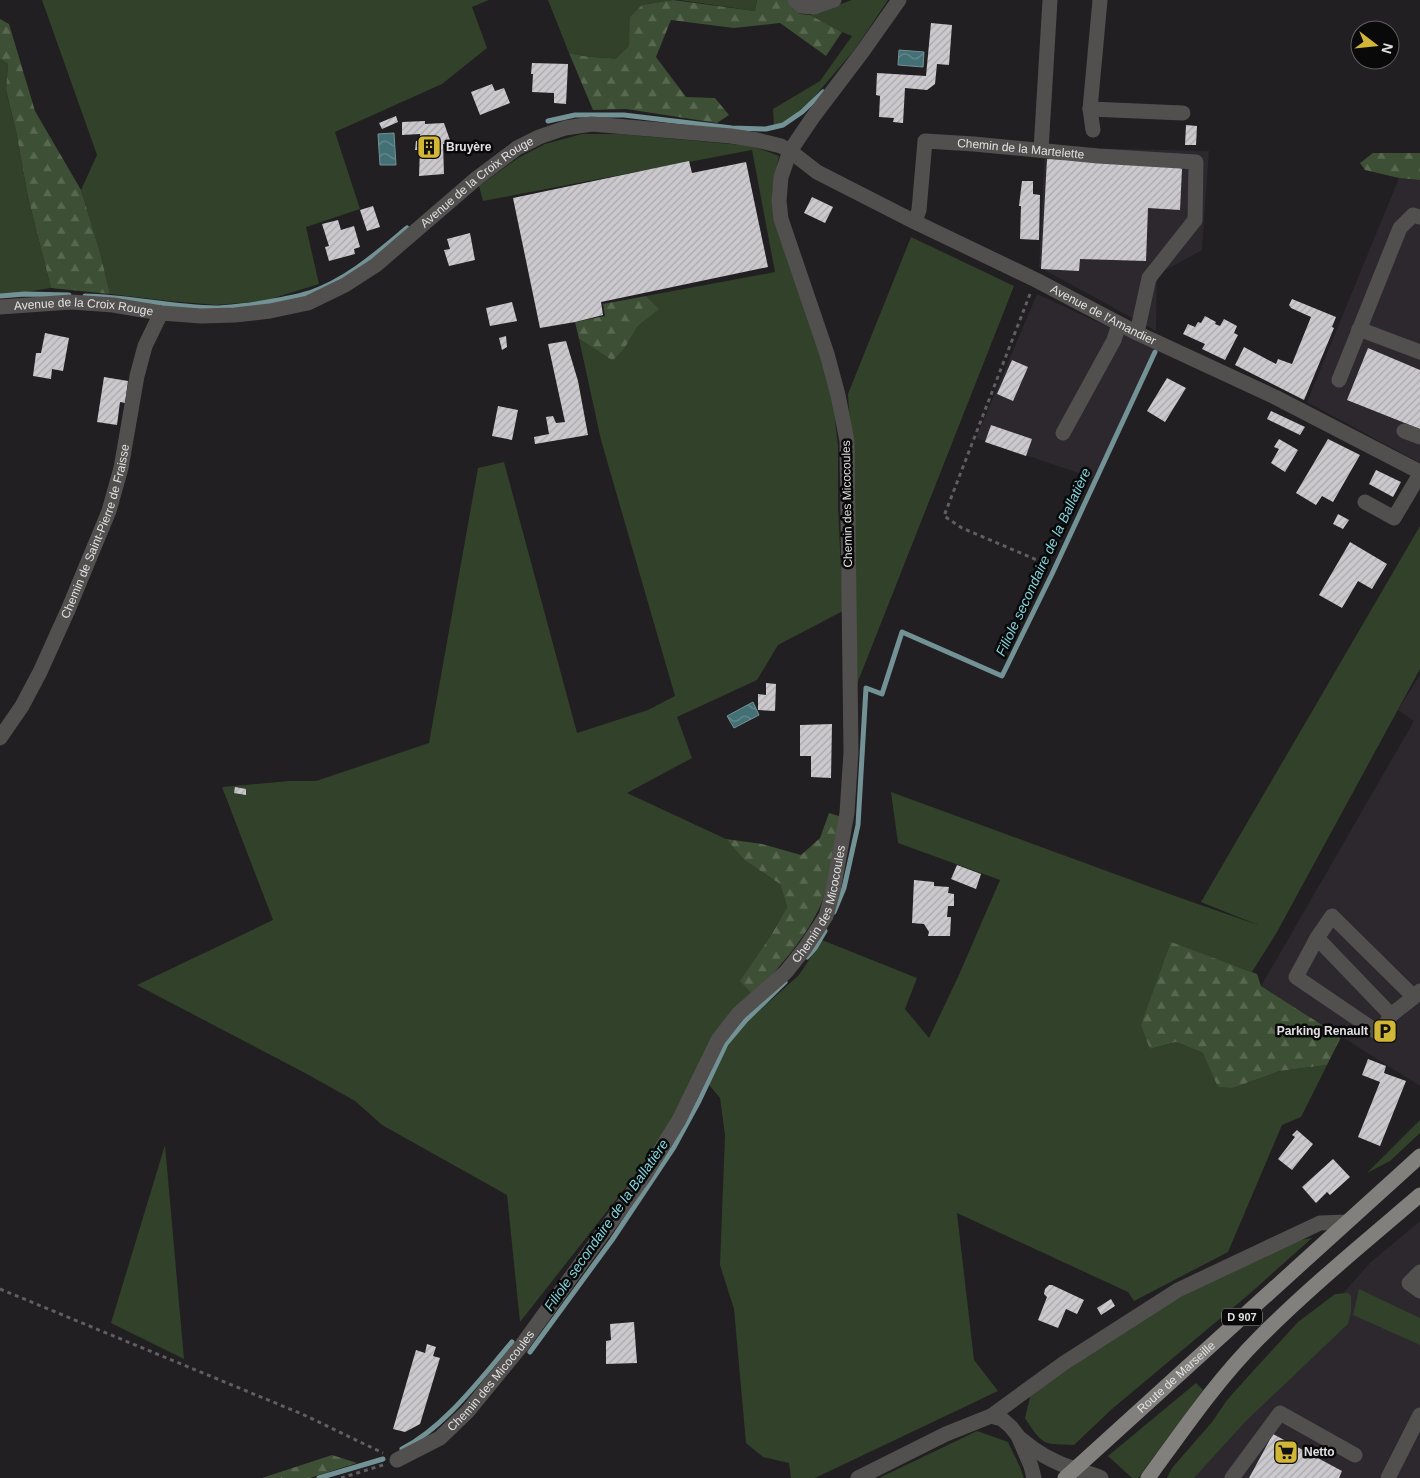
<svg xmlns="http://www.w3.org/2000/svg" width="1420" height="1478" font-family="Arial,sans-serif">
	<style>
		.built { fill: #2d272e }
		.green { fill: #31412a }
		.forest { fill: url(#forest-firs) }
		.water { fill: url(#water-waves); stroke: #739296 }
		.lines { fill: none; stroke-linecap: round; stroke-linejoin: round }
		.stream { stroke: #739296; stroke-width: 5 }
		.building { fill: url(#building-hatch) }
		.path { stroke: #605e60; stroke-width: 3; stroke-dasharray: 4 4; stroke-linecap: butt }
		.minor { stroke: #51504e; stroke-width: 15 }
		.major { stroke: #81807d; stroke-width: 15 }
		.labels { text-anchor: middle; stroke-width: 5; stroke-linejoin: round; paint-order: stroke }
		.shield { fill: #0a090a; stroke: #a1a0a1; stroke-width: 1 }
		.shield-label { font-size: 11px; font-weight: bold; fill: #e2e0e2 }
		.poi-label { font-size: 12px; font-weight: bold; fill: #e2e0e2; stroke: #0a090a; text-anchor: start }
		.street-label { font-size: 12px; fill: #e2e0e2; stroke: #0a090a }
		.water-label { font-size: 14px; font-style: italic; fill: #82d4dc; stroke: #0a090a }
	</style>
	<defs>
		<pattern id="forest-firs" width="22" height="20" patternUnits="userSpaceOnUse" patternTransform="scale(1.25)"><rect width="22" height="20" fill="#3d4f34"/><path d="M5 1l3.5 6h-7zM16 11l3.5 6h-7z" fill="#596851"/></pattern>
		<pattern id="water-waves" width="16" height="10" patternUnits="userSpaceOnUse" patternTransform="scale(1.25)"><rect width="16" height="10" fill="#437075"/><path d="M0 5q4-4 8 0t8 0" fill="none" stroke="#678b8f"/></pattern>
		<pattern id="building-hatch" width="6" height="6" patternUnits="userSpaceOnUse" patternTransform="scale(1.25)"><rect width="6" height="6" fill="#cbc9cd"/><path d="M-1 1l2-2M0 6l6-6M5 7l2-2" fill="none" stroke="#a9a8ab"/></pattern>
	</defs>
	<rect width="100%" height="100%" fill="#211f21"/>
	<g class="built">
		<path d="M1045 147 1209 151 1202 250 1157 275 1156 331 1039 267Z"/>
		<path d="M1399 178 1420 180V463L1307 402Z"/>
		<path d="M1037 294 1156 349 1093 478 976 438Z"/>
		<path d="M1420 675V1086L1261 986 1414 721 1398 710Z"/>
		<path d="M1420 1221V1478H1176L1371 1262Z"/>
	</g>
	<g class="green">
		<path d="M42 0H489L472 7 487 48 442 84 335 132 360 209 306 227 319 284 264 301 216 305 169 301 110 294 100 252 81 190 97 155Z"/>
		<path d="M548 0H673L642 5 629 46 615 59 583 56 569 53Z"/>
		<path d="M679 0H757L755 11Z"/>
		<path d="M852 0H888L855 49 810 102 792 117 774 127 773 109 820 81 852 36 842 32 810 15Z"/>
		<path d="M0 59 8 64 6 91 16 131 28 197 51 288 0 296Z"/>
		<path d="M582 134H620L753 146 779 156 772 192 775 221 798 281 832 394 838 446V507L843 611 778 645 757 680 677 717 692 758 627 793 726 839 744 860 780 884 787 907 770 937 753 995 659 1145 520 1322 507 1195 382 1125 355 1101 305 1073 137 985 273 920 222 787 289 781H316L429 743 478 468 504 462 577 733 648 710 675 696 601 440 579 339 613 361 624 349 638 326 658 309 646 296 775 272 752 150 483 201 479 186 518 158 545 144Z"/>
		<path d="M911 237 1014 286 857 684 852 459 848 394Z"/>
		<path d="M1420 526V669L1277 932 1252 972 1171 943 1150 1049 1176 1042 1203 1053 1233 1088 1280 1071 1327 1065 1301 1117 1282 1125 1228 1252 1134 1301 1128 1292 957 1213 974 1360 998 1391 815 1478H791L789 1463 763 1457 746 1443 734 1309 720 1265 725 1135 720 1098 705 1080 741 1027 799 975 822 940 917 978 905 1009 929 1038 958 977 1000 880 898 843 891 792 1175 896 1258 925 1201 902Z"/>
		<path d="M1420 1120V1133L1390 1161 1367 1173Z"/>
		<path d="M165 1145 184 1359 111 1323Z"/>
		<path d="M1312 1238 1247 1296 1112 1409 1074 1445C1043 1444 1043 1446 1025 1418L1031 1393 1163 1306 1284 1243Z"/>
		<path d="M1359 1289 1420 1318V1345L1353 1315Z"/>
		<path d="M1348 1293 1351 1296V1312L1348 1324 1246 1421 1194 1478H1167L1172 1468 1212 1422 1227 1400 1253 1371 1298 1322 1335 1294Z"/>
		<path d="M1196 1383 1203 1390 1138 1478H1132L1108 1456Z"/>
		<path d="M977 1431 1008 1442 1020 1467 1024 1478H879Z"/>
	</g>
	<g class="forest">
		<path d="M673 0 755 11 757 0H789L793 9 800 14 810 15 842 32 826 56 780 23 734 28 671 20 656 57 686 97 715 98 729 115 717 123 626 109 593 110 569 53 583 56 615 59 629 46 630 17 642 5Z"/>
		<path d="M0 19 9 24 35 111 81 190 100 252 110 294 51 288 28 197 16 131 6 90 8 64 0 59Z"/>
		<path d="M1373 153H1420V180L1399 178 1365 170 1360 163Z"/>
		<path d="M646 296 659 309 638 326 624 349 613 361 579 339 575 322 605 316 603 304Z"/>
		<path d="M829 813 842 817C835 849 830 893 813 920 797 948 775 972 753 995L740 981 770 937 787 907 780 884 744 860 726 839 762 844 801 855 820 838Z"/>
		<path d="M1171 942 1257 974 1261 986 1341 1037 1327 1065 1280 1071 1233 1088 1218 1087 1203 1053 1176 1042 1150 1049 1141 1025Z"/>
		<path d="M332 1455 357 1463 310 1478H262Z"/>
	</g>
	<g class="water">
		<path d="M899 50 924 52 923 67 898 65Z"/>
		<path d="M394 133 396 165H380L378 134Z"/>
		<path d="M753 702 759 715 734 728 727 716Z"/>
	</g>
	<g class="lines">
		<g class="stream">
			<path d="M548 121 575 115H624L732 128 766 129 783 125 802 112 823 92"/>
			<path d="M0 296 25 294 69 295"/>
			<path d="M85 296C129 297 171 307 215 308 226 308 238 306 249 305 268 302 290 299 309 293 347 280 377 253 407 228"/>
			<path d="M834 912 844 888 858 825 866 688 882 694 902 632 1002 676 1052 574 1155 352"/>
			<path d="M807 957 815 948 825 931"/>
			<path d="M530 1352 612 1240 674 1147 699 1101 726 1044 746 1020 785 982"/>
			<path d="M402 1449C445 1427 481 1378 512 1342"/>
			<path d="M319 1478 383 1459"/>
		</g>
	</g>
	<g class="building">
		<path d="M931 23 952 25 949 65 937 64 935 84 927 90 905 88 903 123 893 122 894 118 879 117 880 96 876 95 877 73 926 76Z"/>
		<path d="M532 63 568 64 566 104 554 103V93L532 92 533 74H531Z"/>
		<path d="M492 84 495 91 504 88 510 103 480 115 471 92Z"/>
		<path d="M396 116 398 122 382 129 379 123Z"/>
		<path d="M425 121V124L444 123 451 143 443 144 444 174 419 176 420 150H415L416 141H420V134L402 135V122Z"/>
		<path d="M1186 125 1197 126 1196 145H1185Z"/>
		<path d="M1047 159 1177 164 1182 169 1180 210 1148 208 1146 261 1080 259 1079 271 1041 269Z"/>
		<path d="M689 161 692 173 746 162 768 267 601 302 603 315 575 322 540 328 513 198Z"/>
		<path d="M1022 181H1033V194L1040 195 1039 240 1020 239 1021 206H1019Z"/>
		<path d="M812 197 833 207 825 223 804 213Z"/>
		<path d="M373 206 380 227 367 231 360 210Z"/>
		<path d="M338 220 341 230 354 226 360 247 354 249 355 254 329 261 325 247 329 246 322 224Z"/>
		<path d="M470 233 475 260 449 266 444 250 450 249 447 239Z"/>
		<path d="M1292 299 1336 317 1332 327 1334 328 1304 400 1235 365 1244 347 1276 364 1278 359 1292 364 1311 317 1291 308 1289 305Z"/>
		<path d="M512 302 517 321 490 326 486 308Z"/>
		<path d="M1205 316 1216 322 1215 324 1220 326 1224 319 1237 326 1234 333 1238 335 1225 360 1202 349 1205 344 1183 334 1188 324 1195 327 1198 322 1201 323Z"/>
		<path d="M45 333 69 338 63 371 52 369 51 379 33 376 36 353H41Z"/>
		<path d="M506 336 507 347 502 350 499 338Z"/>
		<path d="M566 341 578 381 588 435 535 444 534 437 549 434 546 417 553 416 556 423 565 422 548 344Z"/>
		<path d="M1368 348 1420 370V429L1347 400Z"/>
		<path d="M1012 360 1028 367 1013 401 997 394Z"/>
		<path d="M104 377 128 381 125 403 120 402 117 425 97 422Z"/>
		<path d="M1167 378 1186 388 1165 422 1147 411Z"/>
		<path d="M498 406 518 410 512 440 492 436Z"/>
		<path d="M1271 411 1305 427 1300 435 1267 419Z"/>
		<path d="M991 425 1032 439 1026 456 985 442Z"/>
		<path d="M1279 439 1298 450 1285 472 1271 463 1279 449 1274 447Z"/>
		<path d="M1328 439 1360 455 1333 502 1322 496 1316 505 1296 493Z"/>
		<path d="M1376 470 1401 482 1393 497 1369 484Z"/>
		<path d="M1338 514 1349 520 1343 529 1333 524Z"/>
		<path d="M1350 542 1387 564 1372 589 1358 581 1342 608 1319 595Z"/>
		<path d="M766 683 776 684 775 711 758 710V694L766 695Z"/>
		<path d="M832 724 831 778 811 777V756H800V725Z"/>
		<path d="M235 787 246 789V795L234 793Z"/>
		<path d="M957 865 981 874 976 889 951 879Z"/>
		<path d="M914 880 934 882V886L949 887 948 893 954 894V906H948L947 917H951L950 936H928L929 932 924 924 912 923Z"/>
		<path d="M1368 1059 1386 1066 1384 1073 1406 1081 1380 1146 1358 1137 1380 1082 1362 1075Z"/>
		<path d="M1297 1130 1313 1144 1292 1170 1278 1159 1295 1137 1292 1135Z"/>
		<path d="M1333 1159 1350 1177 1330 1195 1327 1192 1316 1203 1302 1187Z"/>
		<path d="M1049 1285H1052L1084 1300 1077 1314 1066 1309 1058 1328 1038 1320 1047 1297 1044 1294 1045 1289Z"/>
		<path d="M1111 1299 1115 1306 1101 1315 1097 1308Z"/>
		<path d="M634 1322 637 1363 606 1364V1341L611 1340 610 1324Z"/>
		<path d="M427 1344 436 1347 433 1356 440 1358 420 1424 405 1432 393 1429 416 1350 425 1353Z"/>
		<path d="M1273 1434 1342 1471 1339 1478H1249Z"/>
	</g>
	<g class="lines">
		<g class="path">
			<path d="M1030 294 944 516 962 528 1037 560"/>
			<path d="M0 1289 302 1414 383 1453"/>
			<path d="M341 1478 383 1465"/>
		</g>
		<g class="minor">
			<path d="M795 0 801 6 814 7 834 0"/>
			<path d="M1090 109 1183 113"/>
			<path d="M1093 130 1090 109 1100 0"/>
			<path d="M1041 150 1050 0"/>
			<path id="s1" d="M915 222 919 210 925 141 974 144 1098 156 1196 162 1195 220 1149 278 1137 333"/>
			<path id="s2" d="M0 307 71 302 113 305 161 313 201 316 235 315 270 311 308 303 345 285 376 265 477 178 517 148 539 137 565 128 592 124 731 136 757 140 781 146 790 151 817 172 915 222 1036 280 1137 333 1275 397 1420 472"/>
			<path d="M1359 329 1420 352"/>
			<path d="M1339 380 1400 228 1413 215 1420 217"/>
			<path d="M1404 431 1420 437"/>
			<path d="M1063 433 1114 340 1119 324"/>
			<path d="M1365 502 1394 518 1420 474"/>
			<path id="s3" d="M0 738 22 706 40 672 68 610 109 511 121 468 137 376 145 346 161 313"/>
			<path d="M1317 938 1296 977 1380 1034 1391 1015"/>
			<path d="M1414 997 1391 1015 1317 938 1332 916 1414 997 1420 991"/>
			<path d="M1420 1272 1409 1283 1420 1291"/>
			<path d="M991 1416 1064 1363 1178 1290 1320 1223 1347 1222"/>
			<path d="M1021 1439C1037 1453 1055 1463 1075 1469 1084 1472 1093 1474 1101 1478"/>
			<path id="s4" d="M397 1460 440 1438 468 1411 522 1345 645 1175 679 1120 718 1040 738 1014 786 972 805 948 826 916 833 891 847 813 851 752 847 441 838 395 827 354 781 219 779 201 781 177 790 151 813 117 863 51 899 0"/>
			<path d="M858 1478 946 1434 991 1416 1002 1419 1011 1427 1018 1436 1031 1466 1034 1478"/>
			<path d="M1232 1478 1280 1413 1355 1455"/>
			<path d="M1388 1478 1420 1415"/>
		</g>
		<g class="major">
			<path id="s5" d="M1065 1478 1420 1156"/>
			<path d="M1148 1478C1183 1430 1217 1380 1259 1338 1310 1287 1365 1242 1420 1195"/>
		</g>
	</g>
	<defs>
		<g id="building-square" transform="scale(1.25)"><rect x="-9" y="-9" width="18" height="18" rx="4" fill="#d2b736" stroke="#0a090a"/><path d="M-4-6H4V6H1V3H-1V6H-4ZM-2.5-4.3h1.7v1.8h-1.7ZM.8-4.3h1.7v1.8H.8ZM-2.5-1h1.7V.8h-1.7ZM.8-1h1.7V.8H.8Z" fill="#111"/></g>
		<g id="parking-square" transform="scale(1.25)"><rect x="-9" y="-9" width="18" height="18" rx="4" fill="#d2b736" stroke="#0a090a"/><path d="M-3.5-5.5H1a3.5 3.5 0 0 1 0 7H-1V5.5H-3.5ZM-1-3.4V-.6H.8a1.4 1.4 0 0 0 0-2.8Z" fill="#111"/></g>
		<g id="supermarket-square" transform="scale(1.25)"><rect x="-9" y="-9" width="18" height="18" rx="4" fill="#d2b736" stroke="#0a090a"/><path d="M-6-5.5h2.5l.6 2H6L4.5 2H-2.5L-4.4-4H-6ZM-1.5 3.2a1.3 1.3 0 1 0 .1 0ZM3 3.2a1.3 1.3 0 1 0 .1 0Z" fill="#111"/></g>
	</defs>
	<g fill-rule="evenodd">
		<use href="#building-square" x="429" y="147"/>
		<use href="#parking-square" x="1385" y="1031"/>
		<use href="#supermarket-square" x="1286" y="1452"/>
	</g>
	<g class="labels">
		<rect class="shield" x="1222" y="1308.5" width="40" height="17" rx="4"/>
		<g class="shield-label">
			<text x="1242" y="1321">D 907</text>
		</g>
		<g class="poi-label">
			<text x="446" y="151">Bruyère</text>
			<text x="1368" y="1035" text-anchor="end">Parking Renault</text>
			<text x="1304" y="1456">Netto</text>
		</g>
		<g class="street-label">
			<text dy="4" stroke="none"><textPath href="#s1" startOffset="178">Chemin de la Martelette</textPath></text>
			<text dy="4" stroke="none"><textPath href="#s2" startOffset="519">Avenue de la Croix Rouge</textPath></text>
			<text dy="4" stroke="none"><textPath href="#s2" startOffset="84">Avenue de la Croix Rouge</textPath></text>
			<text dy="4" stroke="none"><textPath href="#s2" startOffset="1206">Avenue de l'Amandier</textPath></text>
			<text transform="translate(847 504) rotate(-91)" y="4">Chemin des Micocoules</text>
			<text dy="4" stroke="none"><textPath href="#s3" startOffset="229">Chemin de Saint-Pierre de Fraisse</textPath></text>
			<text dy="4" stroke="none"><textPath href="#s4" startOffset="710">Chemin des Micocoules</textPath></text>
			<text dy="4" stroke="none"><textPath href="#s5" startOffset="150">Route de Marseille</textPath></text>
			<text dy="4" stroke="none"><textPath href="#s4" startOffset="125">Chemin des Micocoules</textPath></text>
		</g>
		<g class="water-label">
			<text transform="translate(1043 562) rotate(-65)" y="5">Filiole secondaire de la Ballatière</text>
			<text transform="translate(606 1225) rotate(-55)" y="5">Filiole secondaire de la Ballatière</text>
		</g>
	</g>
	<g transform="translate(1375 45) rotate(106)"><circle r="24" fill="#0a090a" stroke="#605f60"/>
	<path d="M0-4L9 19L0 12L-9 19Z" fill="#d2b736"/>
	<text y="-8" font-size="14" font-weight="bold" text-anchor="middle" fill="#e2e0e2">N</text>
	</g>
</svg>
